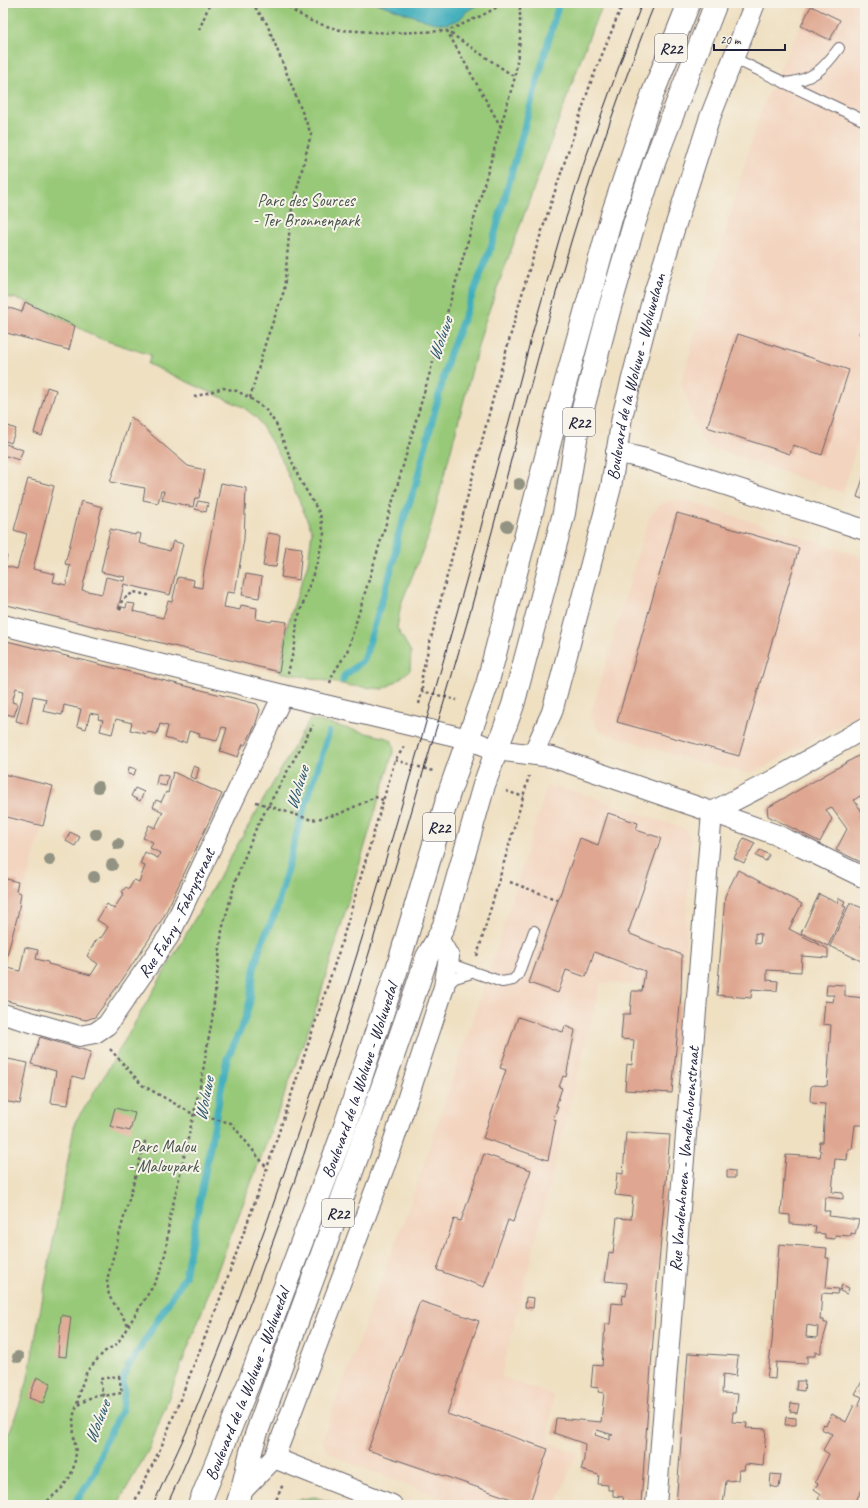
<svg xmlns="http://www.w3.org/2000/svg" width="868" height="1508" font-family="Caveat,sans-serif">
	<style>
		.built { fill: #f3d4bf }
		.green { fill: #98c978; stroke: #5d765a }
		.water { fill: #3eadbb; stroke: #30687b }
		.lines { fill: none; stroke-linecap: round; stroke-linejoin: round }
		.stream { stroke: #3eadbb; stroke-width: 7 }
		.building { fill: #dfa791; fill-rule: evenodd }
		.lane-casing { stroke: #6a646a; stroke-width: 12 }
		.street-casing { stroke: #6a646a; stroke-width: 22 }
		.highway-casing { stroke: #6a646a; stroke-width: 24 }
		.path { stroke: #6a646a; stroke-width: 2.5; stroke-dasharray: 3 3; stroke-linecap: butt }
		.lane { stroke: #fff; stroke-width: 10 }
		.street { stroke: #fff; stroke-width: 20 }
		.highway { stroke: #fff; stroke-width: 22 }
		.tram { stroke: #22223b; stroke-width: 1 }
		.tree { fill: #929382 }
		.labels { text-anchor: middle; stroke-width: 4; stroke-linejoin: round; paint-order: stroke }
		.shield { fill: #f7f3e8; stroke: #62616f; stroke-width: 1 }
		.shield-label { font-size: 16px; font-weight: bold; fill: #22223b }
		.park-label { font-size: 17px; fill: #45544d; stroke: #f7f3e8 }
		.street-label { font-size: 17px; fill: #22223b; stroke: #f7f3e8 }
		.water-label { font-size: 18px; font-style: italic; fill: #2d5a6e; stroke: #f7f3e8 }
	</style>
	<rect width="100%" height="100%" fill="#f7f3e8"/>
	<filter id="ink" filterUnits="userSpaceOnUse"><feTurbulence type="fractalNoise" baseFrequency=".025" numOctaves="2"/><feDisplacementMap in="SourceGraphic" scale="8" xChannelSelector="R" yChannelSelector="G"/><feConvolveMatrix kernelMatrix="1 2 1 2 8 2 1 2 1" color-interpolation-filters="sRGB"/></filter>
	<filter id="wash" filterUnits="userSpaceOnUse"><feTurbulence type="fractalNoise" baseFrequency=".012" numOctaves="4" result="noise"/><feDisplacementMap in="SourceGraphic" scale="16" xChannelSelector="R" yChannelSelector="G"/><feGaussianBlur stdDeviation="0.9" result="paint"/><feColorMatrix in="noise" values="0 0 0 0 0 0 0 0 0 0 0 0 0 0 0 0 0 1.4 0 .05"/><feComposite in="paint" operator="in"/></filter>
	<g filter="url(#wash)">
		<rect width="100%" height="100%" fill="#efe0c2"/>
		<g class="built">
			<path d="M811 3H865V415L843 493 708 446 701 439 681 383 760 112Z"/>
			<path d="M685 500 865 558V710L765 767 753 772 748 773 695 761 599 731 591 715 648 519 659 505 670 501Z"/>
			<path d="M3 774 53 786 3 970Z"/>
			<path d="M547 786 574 791 685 829 691 838 682 990 601 982 501 1377 553 1395 548 1443 577 1453 556 1505H459L346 1461 332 1454 326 1448 323 1441 325 1431 414 1193 496 950Z"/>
		</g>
		<g class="green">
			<path d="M3 3H604L592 29 484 324 428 537 401 604 397 628 411 652 410 670 397 681 383 689 352 686 280 672 288 623 308 563 312 531 281 458 257 418 243 407 148 364 151 355 101 339 25 301 3 296Z"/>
			<path d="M310 719 387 738 392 741 394 749 316 1009 271 1131 149 1449 117 1505H3V1451L27 1383 75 1122 103 1078Z"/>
			<path d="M315 1497 339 1505H287L297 1500Z"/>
		</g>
		<path class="water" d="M377 3H481L467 11 460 19 446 24 431 22Z"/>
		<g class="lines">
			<g class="stream">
				<path d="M343 680 344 676 364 660 394 560 398 535 415 487 449 356 491 247 559 3"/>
				<path d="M74 1505 95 1472 104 1444 122 1409 124 1394 123 1380 127 1369 185 1276 227 1059 244 1022 250 1001 254 969 261 944 276 911 299 825 329 732"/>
			</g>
		</g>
		<g id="blocks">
			<g class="building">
				<path d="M811 6 840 20 830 40 801 26Z"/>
				<path d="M25 302 75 326 69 350 3 332V306L22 312Z"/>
				<path d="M865 316V336L859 334Z"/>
				<path d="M738 334 849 370 822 455 793 445 790 454 707 427Z"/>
				<path d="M47 387 56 390 42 436 34 433Z"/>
				<path d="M131 417 188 466 205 470 199 498H195L193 507 162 500 164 491H161L158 503 143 500 145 488 110 482Z"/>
				<path d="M3 424 16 429 11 443 3 440Z"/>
				<path d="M3 443 23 450 19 460 3 455Z"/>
				<path d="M865 472V500L857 497Z"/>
				<path d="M28 479 54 486 33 569 55 574 53 582 66 585 70 565 65 564 81 501 102 507 82 590 102 594 106 577 124 581 125 577 101 572 110 529 135 535 136 533 141 534 139 543 170 551 173 541 183 544 170 595 124 584 118 609 121 610 122 607 126 608 127 603 135 604 133 611 163 618 168 601 172 602 178 577 194 580 193 586 202 588 204 570 221 483 246 488 244 539 235 593 227 592 224 607 240 610 241 605 257 608 256 619 271 622 272 620 287 622 279 672 3 604V555L7 556 5 566 17 569 27 534 14 530Z"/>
				<path d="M198 501 208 503 206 512 195 509Z"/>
				<path d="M677 513 799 548 739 756 617 722Z"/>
				<path d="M268 533 280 535 276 567 263 566Z"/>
				<path d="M286 546 302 548 299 580 281 577Z"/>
				<path d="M246 574 262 577 259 598 242 595Z"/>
				<path d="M3 640 257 704 260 710 255 726 245 745 243 744 238 757 220 751 227 728 222 727 217 741 199 737 200 734 189 731 186 743 182 741 181 743 165 738 168 726 160 724 157 734 148 732 147 734 130 730 132 723 116 719 112 734 100 731 103 720 98 719 99 715 90 713 86 729 77 726 81 709 64 705 62 715 43 711 46 699 33 696 27 724 16 721 24 690 16 688 12 702 18 704 14 716 3 713Z"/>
				<path d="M865 752V802L860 796 854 800 864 815 861 817 865 818V864L836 850 847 829 831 807 826 810 832 819 820 842 768 816 767 808Z"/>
				<path d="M193 766 199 768 196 779 190 777Z"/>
				<path d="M129 767 136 769 134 775 128 774Z"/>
				<path d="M173 772 222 794 163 918 122 980 95 1017 86 1020 3 1000V878L18 882 16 891 21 893 18 914 4 967 20 971 25 947 38 950 36 959 48 962V964L91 975 98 964 87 956 95 942 99 937 101 938 108 927 97 920 107 904 114 909 124 893 122 892 126 887 129 889 134 880 139 882 145 866 140 864 145 852 158 858 160 853 150 848 153 842 143 838 149 825 155 828 163 812 153 807 156 800 161 802 166 792 168 793Z"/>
				<path d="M3 774 53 786 43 826 3 816Z"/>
				<path d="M158 774 168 776 166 786 156 784Z"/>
				<path d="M135 788 144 792 140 801 131 796Z"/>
				<path d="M608 813 638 823 636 830 661 838 628 933 682 955 681 994 672 1093 625 1090 627 1064 632 1065 634 1040 621 1039 623 1014H630L632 991H642L645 971 594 952 586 977 566 970 558 993 529 983 580 838 598 845Z"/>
				<path d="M70 832 80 837 75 846 66 841Z"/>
				<path d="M744 838 755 843 744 863 734 858Z"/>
				<path d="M760 850 769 855 766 861 756 856Z"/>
				<path d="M738 870 802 904 789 929 828 949V958L802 956 801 972 767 970V980L778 981 777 991 752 989 751 998 717 995 725 896ZM755 933 761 934 760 944 755 943Z"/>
				<path d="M819 894 837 903 839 898 845 901 843 906 846 907 828 946 801 933Z"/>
				<path d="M850 903 865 909V918L860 928 865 930V952L861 961 830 946Z"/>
				<path d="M827 984 845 985V996L865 998 864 1058H865V1125H855L852 1149H848L847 1160 835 1159 832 1192 843 1193V1199L825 1197 824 1211H830L829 1216 859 1220 855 1234 851 1233V1236L835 1235V1239L825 1238V1234L815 1233 816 1226 790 1224V1215L781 1214 786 1155 820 1157 821 1151 819 1150 820 1142H823L825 1104 812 1103 810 1100 811 1087 813 1085 827 1086 831 1025 823 1024 825 1001 833 1002 834 995H826Z"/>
				<path d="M518 1017 563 1032 565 1026 575 1030 566 1077 563 1076 559 1087 562 1088 556 1106H558L553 1119 556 1120 548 1160 483 1138 506 1070 500 1068Z"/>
				<path d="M40 1037 91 1052 83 1079 72 1076 68 1105 51 1103 56 1071 31 1064Z"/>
				<path d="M3 1058 28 1063 20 1104 3 1101Z"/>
				<path d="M115 1108 135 1113 130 1131 110 1126Z"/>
				<path d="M626 1132 670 1135 657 1286 641 1503 624 1502 623 1497 613 1496V1490H608V1485L598 1484 599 1475 581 1470 584 1459 585 1444 554 1433 556 1418 601 1422 604 1393 598 1392 599 1388 591 1387 593 1365 602 1366 605 1324H610L612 1303 622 1304 623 1295 626 1296 627 1283 605 1281 609 1252 613 1253 617 1218 631 1219 633 1197 615 1195 617 1173 623 1174ZM597 1430 613 1435H610V1440L595 1435Z"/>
				<path d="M484 1154 531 1170 513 1222 508 1220 484 1287 437 1270 454 1219 461 1221Z"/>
				<path d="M727 1170 735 1171V1178H727Z"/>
				<path d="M779 1244 827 1248 826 1258H829L826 1288 839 1289 837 1294 822 1293 820 1320H824V1323H828L821 1347V1353L815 1352V1356H807V1364L776 1362 775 1379 767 1378 772 1342ZM807 1325 818 1327 817 1338 806 1337Z"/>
				<path d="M842 1285 849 1288 847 1294 840 1291Z"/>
				<path d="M526 1297 534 1298 533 1308 525 1307Z"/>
				<path d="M420 1301 479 1321 447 1414 548 1449 529 1505 368 1450Z"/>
				<path d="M61 1315 71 1317 66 1357 58 1356Z"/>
				<path d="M688 1353 738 1356 736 1376 723 1374 722 1393 738 1394 736 1412H733L732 1422 747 1423 746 1428 766 1429 763 1466 745 1464 744 1470H739L738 1480 726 1481 723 1505H676Z"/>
				<path d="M865 1376V1485L853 1505H828L818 1499 821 1494 814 1489 818 1484 815 1482 829 1454 823 1450 832 1434 821 1429 823 1424 826 1425 832 1414 846 1422 854 1405 858 1406 862 1397 855 1394Z"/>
				<path d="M37 1377 51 1383 43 1403 29 1398Z"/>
				<path d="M797 1381H805L804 1391 796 1390Z"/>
				<path d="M791 1403 799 1404 797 1413 790 1412Z"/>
				<path d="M786 1417 796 1418V1425H785Z"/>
				<path d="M771 1474 781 1475 779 1488 770 1486Z"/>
			</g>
		</g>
	</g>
	<g filter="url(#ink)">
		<use href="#blocks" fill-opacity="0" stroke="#6a646a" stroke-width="1"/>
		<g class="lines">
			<g class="lane-casing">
				<g id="lane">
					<path d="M733 58 865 121"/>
					<path d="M785 83C812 80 823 70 839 48"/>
					<path d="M449 957 456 966 502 982 513 980 518 975 534 931"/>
					<path d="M446 986 455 978 472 973"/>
				</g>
			</g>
			<g class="street-casing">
				<g id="street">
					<path d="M616 452 646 459 865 530"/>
					<path d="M3 625 283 695 468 739 496 750 552 757 712 812 777 835 865 878"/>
					<path id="s1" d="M533 754 552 712 611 487 622 417 654 293 709 120 755 3"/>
					<path d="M712 812 770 782 865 728"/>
					<path id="s2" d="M3 1014 79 1036 95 1033 107 1025 169 936 283 695"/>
					<path d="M274 1458 392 1505"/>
					<path d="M242 1491 274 1458 392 1146 444 987 449 957 438 938"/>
					<path id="s3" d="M656 1505 712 812"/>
				</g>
			</g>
			<g class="highway-casing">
				<g id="highway">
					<path id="s4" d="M199 1505 250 1380 343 1132 397 969 450 790 487 685 560 403 612 215 653 93 689 3"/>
					<path d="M237 1505C246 1481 248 1456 257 1432 314 1274 374 1117 427 957L438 938 444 925 484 785 513 705 564 513 578 427 610 307 634 224 655 160 716 3"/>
				</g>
			</g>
			<g class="path">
				<path d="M236 3H257"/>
				<path d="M285 3 295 12 313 22 340 30 391 33 447 31 515 77"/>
				<path d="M199 30 210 3"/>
				<path d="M501 127 447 31 483 15 504 3"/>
				<path d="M194 397 223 388 237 391 250 398 266 410 276 424 299 478 320 514 324 534 317 563 297 621 295 644 288 673"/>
				<path d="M250 398 266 341 284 291 291 213 311 134 267 24 252 3"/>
				<path d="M120 609 122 600 134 592 152 596"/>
				<path d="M330 683 333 674 347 652 394 497 515 77 520 39V3"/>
				<path d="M422 690V674L442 595 496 387 528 273 591 82 623 3"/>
				<path d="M419 704 422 691 457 700"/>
				<path d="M395 760 433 771"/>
				<path d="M506 791 524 797"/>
				<path d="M256 802 312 820 339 814 375 797 383 800"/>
				<path d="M510 882 558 900"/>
				<path d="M477 956 529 776"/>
				<path d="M110 1049 142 1085 193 1114 231 1123 267 1168"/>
				<path d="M128 1325 109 1296 107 1280 116 1246 146 1138"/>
				<path d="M119 1376 122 1393 103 1396 100 1379Z"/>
				<path d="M78 1405 93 1396 103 1394"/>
				<path d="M43 1505 62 1488 70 1477 74 1466 76 1453 74 1437 73 1417 77 1405 80 1390 87 1371 104 1352 117 1344 153 1286 161 1270 166 1250 169 1222 201 1082 212 1020 222 930 236 879 257 826 313 725"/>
				<path d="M133 1505 162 1445 217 1307 267 1168 340 948 395 760 405 746"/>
				<path d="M274 1505 283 1484"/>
			</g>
			<use href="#lane" class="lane"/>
			<use href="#street" class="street"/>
			<use href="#highway" class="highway"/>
			<g class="tram">
				<path d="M153 1505 190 1424 226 1333 265 1228 334 1028 372 906 424 729 477 542 534 327 561 233 586 157 642 3"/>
				<path d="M167 1505C201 1431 231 1354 260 1277 320 1116 371 951 419 786 440 715 462 644 481 572 512 460 539 347 573 235 597 157 624 79 655 3"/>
			</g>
		</g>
		<g class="tree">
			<circle cx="519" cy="484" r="6"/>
			<circle cx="507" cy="526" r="6"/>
			<circle cx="98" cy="787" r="6"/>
			<circle cx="96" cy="834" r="6"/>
			<circle cx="118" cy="844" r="6"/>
			<circle cx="50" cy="860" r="6"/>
			<circle cx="112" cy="865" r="6"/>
			<circle cx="94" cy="877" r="6"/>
			<circle cx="18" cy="1357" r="6"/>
		</g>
	</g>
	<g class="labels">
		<g class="shield">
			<rect x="655" y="34" width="32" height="28" rx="3"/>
			<rect x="563" y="408" width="32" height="28" rx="3"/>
			<rect x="423" y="813" width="32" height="28" rx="3"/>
			<rect x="322" y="1199" width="32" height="28" rx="3"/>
		</g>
		<g class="shield-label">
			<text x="671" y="54">R22</text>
			<text x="579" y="428">R22</text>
			<text x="439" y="833">R22</text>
			<text x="338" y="1219">R22</text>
		</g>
		<g class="park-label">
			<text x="306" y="206">Parc des Sources<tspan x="306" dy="20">- Ter Bronnenpark</tspan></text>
			<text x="163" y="1152">Parc Malou<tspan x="163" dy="20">- Maloupark</tspan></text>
		</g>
		<g class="street-label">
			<text dy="6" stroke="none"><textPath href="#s1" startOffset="392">Boulevard de la Woluwe - Woluwelaan</textPath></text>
			<text dy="6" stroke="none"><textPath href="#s2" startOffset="242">Rue Fabry - Fabrystraat</textPath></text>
			<text dy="6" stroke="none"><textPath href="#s4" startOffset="454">Boulevard de la Woluwe - Woluwedal</textPath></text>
			<text dy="6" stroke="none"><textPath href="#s3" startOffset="347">Rue Vandenhoven - Vandenhovenstraat</textPath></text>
			<text dy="6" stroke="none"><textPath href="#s4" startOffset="130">Boulevard de la Woluwe - Woluwedal</textPath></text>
		</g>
		<g class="water-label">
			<text transform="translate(440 339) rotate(-71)" y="6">Woluwe</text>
			<text transform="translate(297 788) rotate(-73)" y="6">Woluwe</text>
			<text transform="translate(204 1099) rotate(-79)" y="6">Woluwe</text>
			<text transform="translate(97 1422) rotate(-69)" y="6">Woluwe</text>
		</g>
	</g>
	<rect width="868" height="1508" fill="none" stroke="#f7f3e8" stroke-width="16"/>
	<path d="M714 44v6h71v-6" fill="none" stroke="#22223b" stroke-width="2"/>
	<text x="720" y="44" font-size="12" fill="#22223b" stroke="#f7f3e8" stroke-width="3" paint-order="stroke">20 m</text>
</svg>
